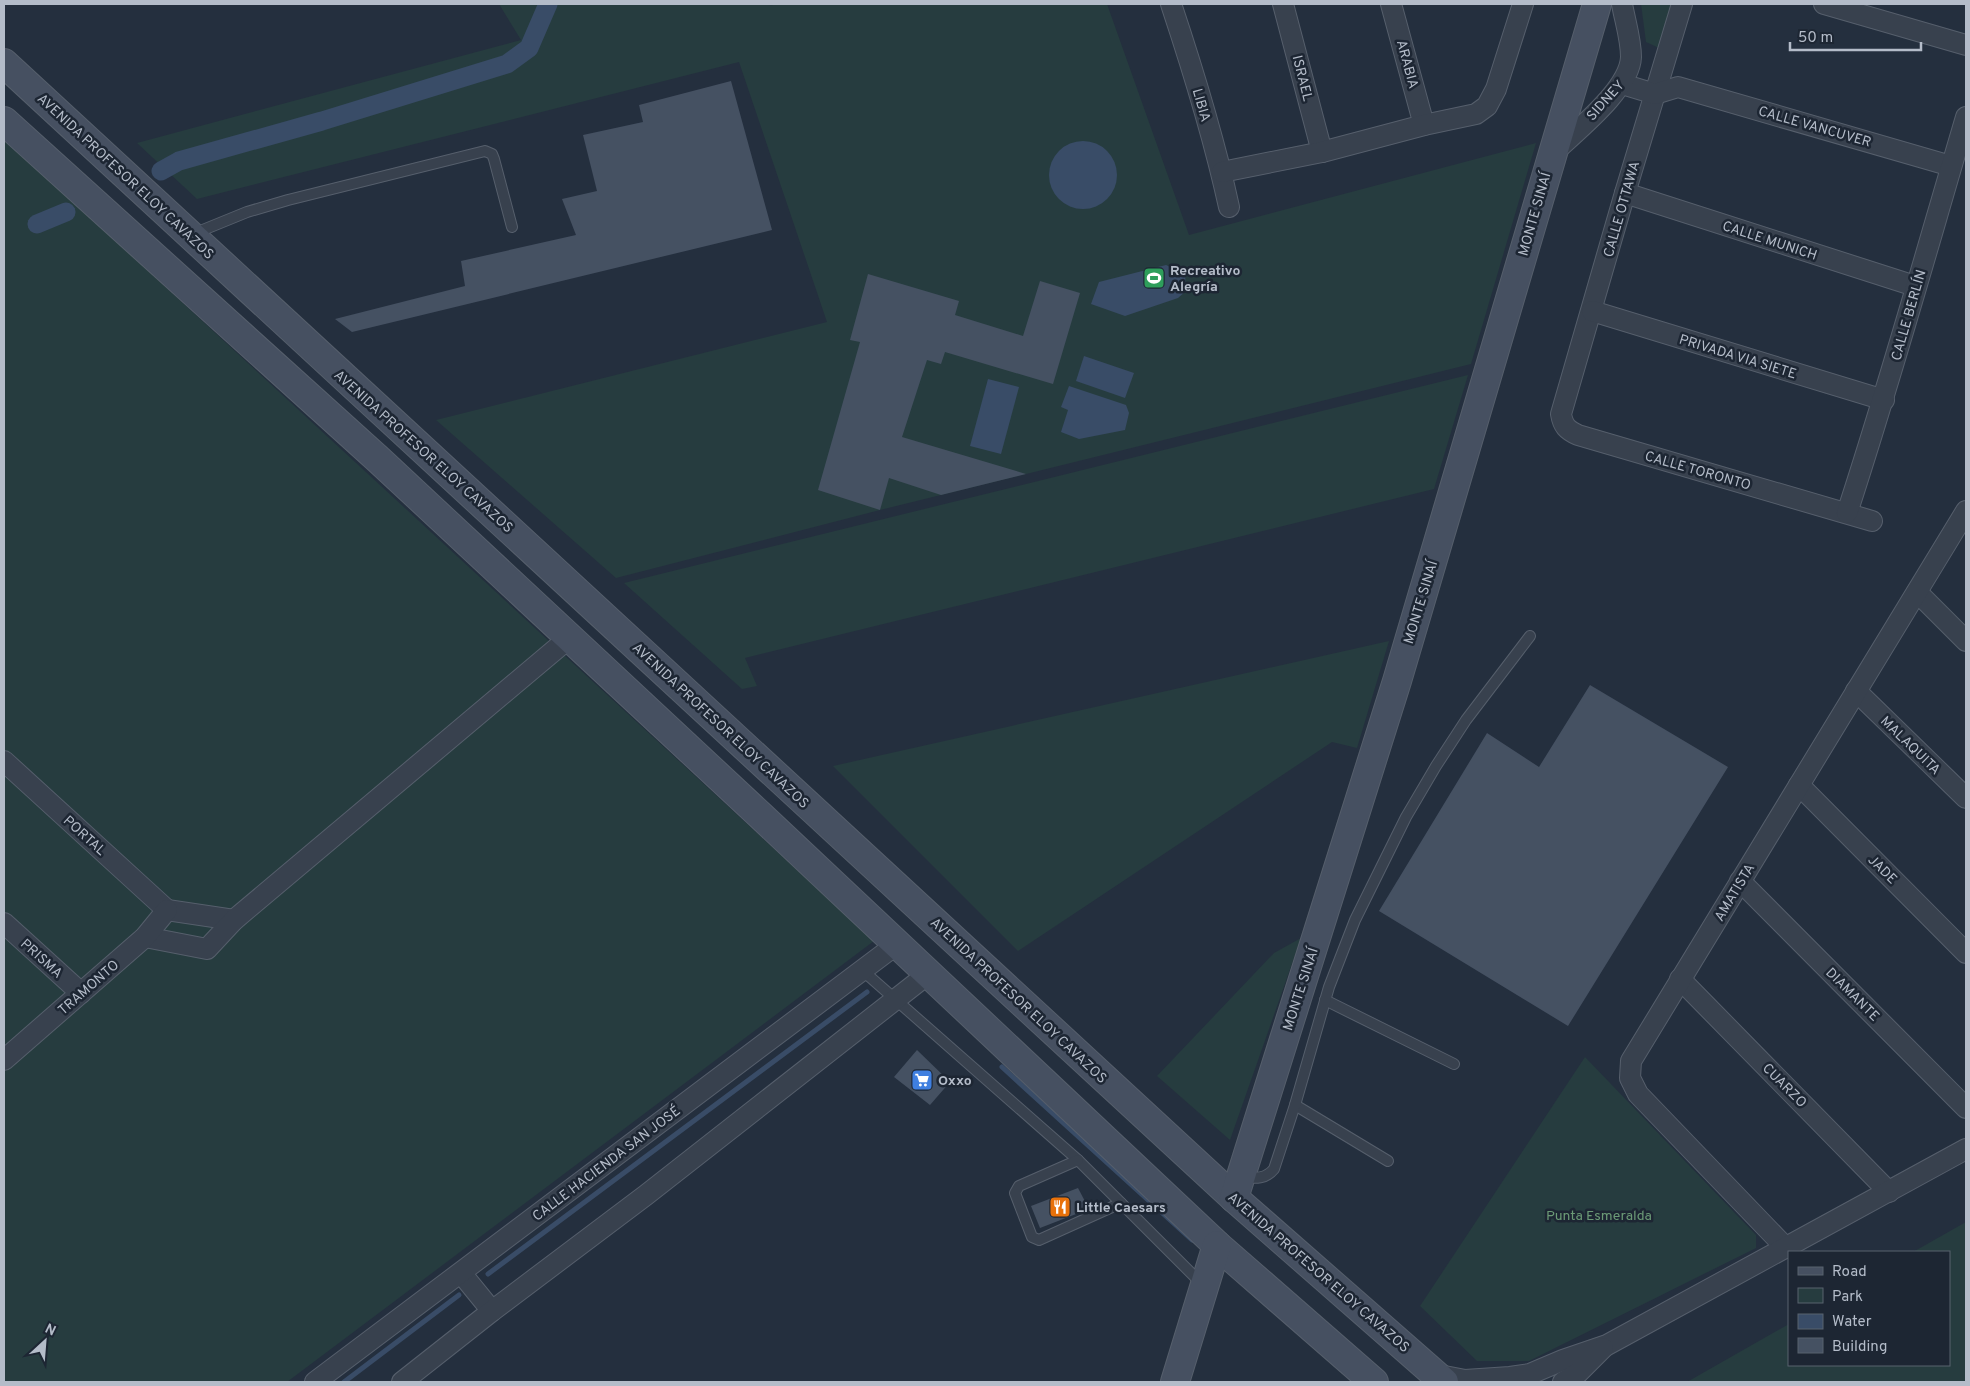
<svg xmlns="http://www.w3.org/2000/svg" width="1970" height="1386" font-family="Overpass,sans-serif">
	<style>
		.green { fill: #263c3f }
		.water { fill: #394c67 }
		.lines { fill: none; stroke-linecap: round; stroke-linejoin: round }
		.stream { stroke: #394c67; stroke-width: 5 }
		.canal { stroke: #394c67; stroke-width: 19 }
		.building { fill: #455162 }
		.lane-casing { stroke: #565f6c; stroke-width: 12 }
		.street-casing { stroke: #565f6c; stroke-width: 22 }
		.secondary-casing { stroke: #565f6c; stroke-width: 30 }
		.lane { stroke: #38414e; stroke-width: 10 }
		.street { stroke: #38414e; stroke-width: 20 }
		.secondary { stroke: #465061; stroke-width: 28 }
		.labels { text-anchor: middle; stroke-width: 5; stroke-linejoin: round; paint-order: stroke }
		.street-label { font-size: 14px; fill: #b4bcc9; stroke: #1d2633 }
		.poi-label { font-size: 14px; font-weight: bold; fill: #b4bcc9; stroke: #1d2633; text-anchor: start }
		.park-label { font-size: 14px; fill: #6b9a76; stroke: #1d2633 }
	</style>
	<rect width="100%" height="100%" fill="#242f3e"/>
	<g class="green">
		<path d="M499 4H775L768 6 778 4H1107L1189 235 1536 143 1471 364 880 510 616 578 436 420 827 322 739 62 197 199 137 143 521 40Z"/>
		<path d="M1641 4H1672L1659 48 1646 42Z"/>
		<path d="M4 138 874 941 287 1382H4Z"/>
		<path d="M1468 375 1434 489 745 658 757 686 742 689 624 583Z"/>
		<path d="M1389 641 1357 748 1332 742 1018 951 833 766Z"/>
		<path d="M1301 938 1230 1140 1157 1076 1274 953Z"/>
		<path d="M1585 1057 1756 1235V1248L1529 1361H1477L1420 1306Z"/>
		<path d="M1966 1222V1382H1687L1789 1324V1365H1949V1252H1913Z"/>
	</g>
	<g class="water">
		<circle cx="1083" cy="175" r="34"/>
		<path d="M1166 265 1185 274 1186 291 1178 298 1125 316 1091 304 1099 282Z"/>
		<path d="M1084 356 1134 373 1125 398 1076 381Z"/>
		<path d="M988 379 1019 387 1001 454 970 446Z"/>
		<path d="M1069 386 1126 405 1129 413 1125 430 1079 439 1061 432 1068 410 1061 407Z"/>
	</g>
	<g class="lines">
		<g class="stream">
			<path d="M1002 1067 1192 1240"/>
			<path d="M488 1274 867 992"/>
			<path d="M344 1382 459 1295"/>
		</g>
		<g class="canal">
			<path d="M161 171 179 161 322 121 507 64 529 48 548 4"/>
			<path d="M37 224 66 212"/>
		</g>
	</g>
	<g class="building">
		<path d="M731 81 772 230 352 332 335 319 465 286 461 261 576 235 562 199 597 191 583 135 643 122 639 105Z"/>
		<path d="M868 274 959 301 955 315 1023 336 1040 281 1080 293 1053 384 945 352 941 364 927 360 902 437 1026 474 941 495 889 478 880 510 818 490 860 342 850 340Z"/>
		<path d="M1590 685 1728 767 1568 1026 1379 911 1487 733 1539 767Z"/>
		<path d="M917 1050 950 1082 930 1105 894 1077Z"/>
		<path d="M1078 1188 1089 1209 1040 1228 1031 1206Z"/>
	</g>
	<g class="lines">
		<g class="lane-casing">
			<g id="lane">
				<path d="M193 234 247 212 288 200 485 151 492 154 494 159 512 227"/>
				<path d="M862 970 1078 1160 1203 1285"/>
				<path d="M1325 1000 1454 1064"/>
				<path d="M1295 1105 1388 1161"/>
				<path d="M1078 1160 1019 1186 1015 1193 1032 1237 1039 1240 1121 1203"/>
				<path d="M1241 1177C1254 1178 1265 1180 1274 1169L1295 1105 1329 987 1355 920 1406 817 1436 766 1466 720 1530 636"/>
			</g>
		</g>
		<g class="street-casing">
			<g id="street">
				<path d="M1171 4C1193 70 1214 138 1229 207"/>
				<path d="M1283 4 1322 152"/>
				<path d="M1391 4 1424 125"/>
				<path d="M1682 4 1625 193 1561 414C1563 426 1567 430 1578 435L1872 521"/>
				<path d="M1824 4 1966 45"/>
				<path d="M1622 84 1655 94 1678 87 1951 166"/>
				<path d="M1553 153C1576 131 1630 89 1631 57 1631 39 1625 21 1622 4"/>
				<path d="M1222 172 1322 152 1424 125 1476 114 1487 106 1496 89 1523 4"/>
				<path d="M1625 193 1915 286"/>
				<path d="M1592 311 1884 400"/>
				<path d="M1847 513C1890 382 1927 249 1966 117"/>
				<path d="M1917 592 1966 641"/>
				<path d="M1856 691 1966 798"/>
				<path d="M4 761 167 910"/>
				<path d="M1799 785 1966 953"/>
				<path d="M1740 881 1966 1108"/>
				<path d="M167 910 234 920"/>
				<path d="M4 923 81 993"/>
				<path d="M145 937 207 949 234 920 569 638"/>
				<path d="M1680 979 1889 1192"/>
				<path d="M4 1060 145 937 167 910"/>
				<path d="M1786 1248 1638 1094 1630 1078 1631 1061 1966 511"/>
				<path d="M461 1273 492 1311"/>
				<path d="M1434 1374 1465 1380 1510 1377 1530 1374 1563 1360 1607 1345 1966 1149"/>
				<path d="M315 1382 897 944"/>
				<path d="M402 1382 492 1311 646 1195 928 974"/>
				<path d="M1563 1382 1578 1373 1603 1348"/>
			</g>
		</g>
		<g class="secondary-casing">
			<g id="secondary">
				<path d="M4 63 1234 1198 1444 1382"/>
				<path d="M4 121 379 460 761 816 1217 1245 1374 1382"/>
				<path d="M1234 1198 1397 681 1597 4"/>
				<path d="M1175 1382 1217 1245"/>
			</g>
		</g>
		<use href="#lane" class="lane"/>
		<use href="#street" class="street"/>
		<use href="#secondary" class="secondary"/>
	</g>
	<defs>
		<g id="stadium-square" transform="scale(1.125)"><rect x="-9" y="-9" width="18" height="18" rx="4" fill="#2e9e5b" stroke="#1d2633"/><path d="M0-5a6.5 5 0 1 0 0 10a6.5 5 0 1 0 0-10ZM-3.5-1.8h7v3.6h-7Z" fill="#fff"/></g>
		<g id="supermarket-square" transform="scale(1.125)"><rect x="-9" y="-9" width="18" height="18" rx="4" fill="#3f7fe0" stroke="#1d2633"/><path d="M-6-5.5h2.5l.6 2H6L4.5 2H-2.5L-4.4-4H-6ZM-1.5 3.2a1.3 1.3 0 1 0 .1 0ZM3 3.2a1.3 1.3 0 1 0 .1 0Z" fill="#fff"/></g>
		<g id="restaurant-square" transform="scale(1.125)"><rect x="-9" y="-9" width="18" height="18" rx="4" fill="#e8710a" stroke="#1d2633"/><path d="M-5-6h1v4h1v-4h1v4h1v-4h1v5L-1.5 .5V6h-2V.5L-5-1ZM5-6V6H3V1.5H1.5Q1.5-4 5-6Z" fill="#fff"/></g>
	</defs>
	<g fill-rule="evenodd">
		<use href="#stadium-square" x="1154" y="278"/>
		<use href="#supermarket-square" x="922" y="1080"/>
		<use href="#restaurant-square" x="1060" y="1207"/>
	</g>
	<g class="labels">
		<g class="street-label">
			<text transform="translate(1408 64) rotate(75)" y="5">ARABIA</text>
			<text transform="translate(1303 78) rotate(76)" y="5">ISRAEL</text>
			<text transform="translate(1605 100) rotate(-48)" y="5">SIDNEY</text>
			<text transform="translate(1202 105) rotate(74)" y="5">LIBIA</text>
			<text transform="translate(1815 126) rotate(16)" y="5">CALLE VANCUVER</text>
			<text transform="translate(126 176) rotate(43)" y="5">AVENIDA PROFESOR ELOY CAVAZOS</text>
			<text transform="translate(1621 209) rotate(-74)" y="5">CALLE OTTAWA</text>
			<text transform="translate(1534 214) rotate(-74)" y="5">MONTE SINAÍ</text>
			<text transform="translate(1770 240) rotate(18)" y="5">CALLE MUNICH</text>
			<text transform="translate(1908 315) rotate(-74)" y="5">CALLE BERLÍN</text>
			<text transform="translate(1738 356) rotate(17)" y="5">PRIVADA VIA SIETE</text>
			<text transform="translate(424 451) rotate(42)" y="5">AVENIDA PROFESOR ELOY CAVAZOS</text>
			<text transform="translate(1698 470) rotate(16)" y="5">CALLE TORONTO</text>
			<text transform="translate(1420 602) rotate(-73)" y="5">MONTE SINAÍ</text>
			<text transform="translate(721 725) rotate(43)" y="5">AVENIDA PROFESOR ELOY CAVAZOS</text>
			<text transform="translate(1911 745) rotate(44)" y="5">MALAQUITA</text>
			<text transform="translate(85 835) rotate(42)" y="5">PORTAL</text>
			<text transform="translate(1883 869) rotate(45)" y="5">JADE</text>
			<text transform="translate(1734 892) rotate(-59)" y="5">AMATISTA</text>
			<text transform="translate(42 958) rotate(42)" y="5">PRISMA</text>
			<text transform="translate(88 987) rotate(-41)" y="5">TRAMONTO</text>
			<text transform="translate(1300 989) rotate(-72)" y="5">MONTE SINAÍ</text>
			<text transform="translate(1853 994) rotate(45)" y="5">DIAMANTE</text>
			<text transform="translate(1019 1000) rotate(43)" y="5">AVENIDA PROFESOR ELOY CAVAZOS</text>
			<text transform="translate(1785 1085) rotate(45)" y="5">CUARZO</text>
			<text transform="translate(606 1163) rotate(-37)" y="5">CALLE HACIENDA SAN JOSÉ</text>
			<text transform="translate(1319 1272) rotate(41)" y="5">AVENIDA PROFESOR ELOY CAVAZOS</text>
		</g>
		<g class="poi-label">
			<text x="1170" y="275">Recreativo<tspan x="1170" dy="16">Alegría</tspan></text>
			<text x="938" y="1085">Oxxo</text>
			<text x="1076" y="1212">Little Caesars</text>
		</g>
		<g class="park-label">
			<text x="1599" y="1220">Punta Esmeralda</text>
		</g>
	</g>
	<rect width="1970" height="1386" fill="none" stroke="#b4bcc9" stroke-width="10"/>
	<rect x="1788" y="1251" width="162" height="115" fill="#1d2633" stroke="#59626f"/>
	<rect x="1798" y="1267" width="25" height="8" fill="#465061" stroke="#59626f"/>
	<text x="1832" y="1276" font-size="15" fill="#b4bcc9">Road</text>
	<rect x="1798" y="1288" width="25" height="15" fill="#263c3f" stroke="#59626f"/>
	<text x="1832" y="1301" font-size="15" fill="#b4bcc9">Park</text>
	<rect x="1798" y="1314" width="25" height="15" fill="#394c67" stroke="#59626f"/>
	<text x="1832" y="1326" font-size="15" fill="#b4bcc9">Water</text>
	<rect x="1798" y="1338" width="25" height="15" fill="#455162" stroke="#59626f"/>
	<text x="1832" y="1351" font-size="15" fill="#b4bcc9">Building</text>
	<g transform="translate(45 1341) rotate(26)" stroke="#1d2633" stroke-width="4" paint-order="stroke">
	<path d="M0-4L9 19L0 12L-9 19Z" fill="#b4bcc9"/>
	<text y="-8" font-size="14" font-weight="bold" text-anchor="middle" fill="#b4bcc9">N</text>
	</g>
	<path d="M1790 42v8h131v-8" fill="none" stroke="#b4bcc9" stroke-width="2.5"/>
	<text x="1798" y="42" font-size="15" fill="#b4bcc9" stroke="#1d2633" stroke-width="4" paint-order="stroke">50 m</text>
</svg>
